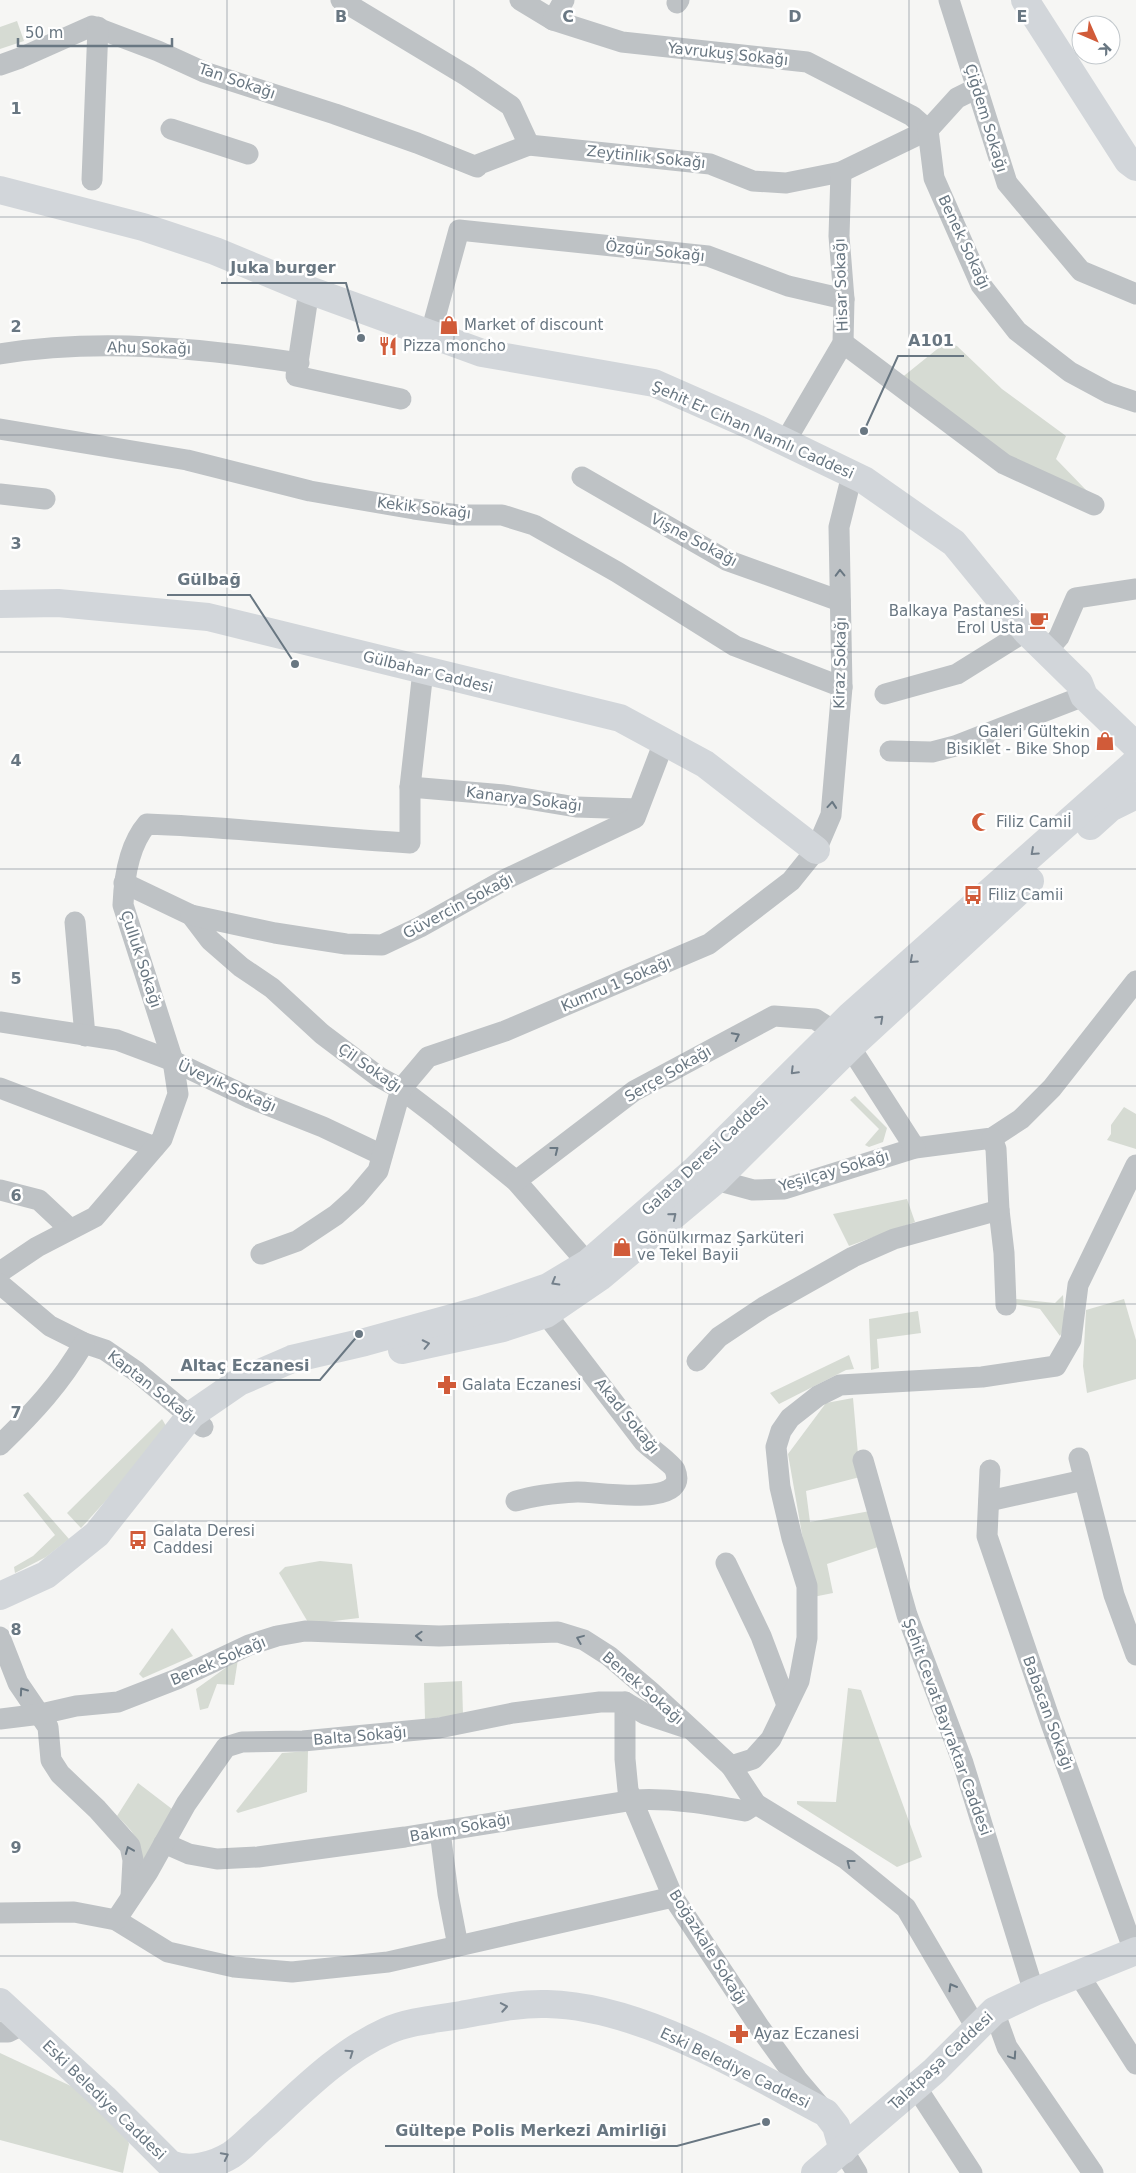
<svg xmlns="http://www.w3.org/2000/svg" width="1136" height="2173" font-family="'DejaVu Sans',sans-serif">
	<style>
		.green { fill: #d6dbd3 }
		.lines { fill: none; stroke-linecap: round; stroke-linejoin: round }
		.street { stroke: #bec2c5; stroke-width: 21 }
		.secondary { stroke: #d2d6da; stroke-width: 28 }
		.oneway { stroke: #697782 }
		.oneway2 { stroke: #74808b }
		.grid { fill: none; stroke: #697782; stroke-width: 1; stroke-opacity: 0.55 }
		.labels { text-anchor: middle; stroke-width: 5; stroke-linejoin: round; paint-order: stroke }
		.street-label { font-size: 15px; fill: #697782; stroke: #fff }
		.poi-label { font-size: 15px; fill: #697782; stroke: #fff; text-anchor: start }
		.grid-label { font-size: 16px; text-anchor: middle; font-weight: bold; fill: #697782; stroke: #fff; stroke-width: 5; stroke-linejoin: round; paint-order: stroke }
		.leader { fill: none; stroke: #697782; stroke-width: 2 }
		.callout-dot { fill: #697782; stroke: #fff; stroke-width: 2 }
		.callout-label { font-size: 16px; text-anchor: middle; font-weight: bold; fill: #697782; stroke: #fff; stroke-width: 5; stroke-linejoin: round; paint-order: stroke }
	</style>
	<rect width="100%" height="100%" fill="#f6f6f4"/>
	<g class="green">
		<path d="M17 21 24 41 0 49V27Z"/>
		<path d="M946 342 957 346 1002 389 1066 436 1056 459 1087 491 1005 458 900 379Z"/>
		<path d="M855 1096 887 1128 883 1142 869 1147 865 1145 879 1129 850 1100Z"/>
		<path d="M1124 1107 1136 1114V1149L1107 1140 1111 1134V1125Z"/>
		<path d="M907 1199 915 1222 849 1246 833 1214Z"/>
		<path d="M1063 1295 1065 1326 1060 1336 1040 1309 1015 1304V1299L1055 1303Z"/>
		<path d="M1124 1299 1136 1340V1379L1087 1393 1083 1366 1086 1310Z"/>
		<path d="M918 1311 921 1333 877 1339 879 1368 871 1370 869 1319Z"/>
		<path d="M849 1355 854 1369 846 1370 779 1404 770 1393Z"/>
		<path d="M853 1398 860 1477 806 1491 810 1522 870 1511 881 1546 827 1564 833 1593 813 1597 788 1454 826 1403Z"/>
		<path d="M162 1419 169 1431 81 1528 67 1513Z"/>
		<path d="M28 1492 69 1539 46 1557 15 1573 14 1567 33 1556 55 1535 23 1495Z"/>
		<path d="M320 1561 352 1564 359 1618 309 1624 279 1573 285 1567Z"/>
		<path d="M172 1628 193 1656 143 1678 139 1674Z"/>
		<path d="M238 1659 234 1685 217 1684 208 1708 200 1710 196 1689Z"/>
		<path d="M462 1681 463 1715 425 1719 424 1683Z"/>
		<path d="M848 1688 861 1690 922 1857 897 1867 797 1804V1801L836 1802Z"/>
		<path d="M308 1751 307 1792 238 1813 236 1811 282 1753Z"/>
		<path d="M138 1783 172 1809 140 1866C142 1840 135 1834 117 1816Z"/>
		<path d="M0 2053 88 2094 126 2134 129 2144 123 2173 0 2140Z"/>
	</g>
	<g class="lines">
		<g class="street">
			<path d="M520 0 553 20 622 42 807 62 912 116 928 130 841 172 786 183 753 181 710 164 529 145"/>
			<path d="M949 0 1007 183 1081 271 1136 294"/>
			<path d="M677 3 679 0"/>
			<path d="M553 20 564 0"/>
			<path d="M0 65 20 58 92 26 158 51 204 72 335 114 417 143 477 167V165L529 145 511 106 467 76 341 0"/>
			<path d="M977 88 957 98 928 130 934 178 981 285 1017 331 1070 372 1109 393 1136 402"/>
			<path d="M171 129 248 154"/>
			<path d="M92 180 98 27"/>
			<path d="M309 290 296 376 401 399"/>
			<path d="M430 336 459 230 708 256 788 286 844 299"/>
			<path d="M843 343 1004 464 1094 505"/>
			<path d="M0 354C99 338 200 348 299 363"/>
			<path d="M0 429 187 460 310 491 414 509 458 515H502L534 525 617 572 735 646 842 687"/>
			<path d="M785 442 843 343 844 299 839 236 841 172"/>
			<path d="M582 477 726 560 840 601"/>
			<path d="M0 494 45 499"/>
			<path d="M1047 651 1059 637 1076 598 1136 589"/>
			<path d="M885 694 957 674 1026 631"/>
			<path d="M890 751 932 752 955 746 1084 696"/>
			<path d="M410 787 504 795 576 807 638 809"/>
			<path d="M124 883 191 915 210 940 241 967 272 988 322 1034 379 1077 401 1089 439 1118 516 1181 597 1274"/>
			<path d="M191 915 275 933 346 944 382 945 420 927 506 879 635 818 664 742"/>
			<path d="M75 922 85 1036"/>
			<path d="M0 1022 117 1040 173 1061 250 1098 323 1127 382 1155"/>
			<path d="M0 1088 155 1147"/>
			<path d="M705 1174 716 1180 753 1190 784 1189 915 1148 992 1138 1021 1119 1052 1088 1136 981"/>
			<path d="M516 1181 634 1091 774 1016 815 1019 834 1031 850 1047 915 1148"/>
			<path d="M0 1190 39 1200 70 1229"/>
			<path d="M999 1210 1004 1253 1006 1305"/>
			<path d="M261 1254 297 1241 336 1215 356 1197 378 1171 401 1089 428 1057 505 1031 709 944 791 881 816 850 831 815 842 687 839 527 852 475"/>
			<path d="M0 1272 37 1247 95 1217 162 1139 178 1094 173 1061 123 905C124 878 129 845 147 824 235 827 322 838 410 843V787L423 671"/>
			<path d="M0 1284 50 1326 84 1343 105 1350 137 1372 203 1427"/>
			<path d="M697 1361 719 1337 764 1307 853 1257 894 1239 999 1210 996 1149 992 1138"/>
			<path d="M0 1445C34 1412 60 1384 84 1343"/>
			<path d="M1079 1458 1114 1595 1136 1655"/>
			<path d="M863 1460 907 1615 963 1763 1034 1992"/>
			<path d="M990 1470 987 1536 1052 1726 1134 1951"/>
			<path d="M516 1501C536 1495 557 1493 577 1492 594 1491 691 1509 675 1470 673 1465 650 1448 644 1442L546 1314"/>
			<path d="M989 1501 1084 1480"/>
			<path d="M726 1563 761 1636 787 1705"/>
			<path d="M0 1637 18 1683 48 1727 51 1760 60 1774 97 1809 130 1846 133 1860 131 1897"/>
			<path d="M625 1702V1759L628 1790 673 1897 760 2028 797 2079 820 2106"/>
			<path d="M0 1719 41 1714 76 1706 118 1702 177 1679 249 1645 277 1636 305 1631 439 1636 558 1632 584 1640 609 1656 651 1692 731 1766 756 1804 846 1859 906 1908 977 2029"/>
			<path d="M731 1766 753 1759 771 1739 799 1681 807 1638V1586L792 1538 780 1487 776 1447 781 1431 790 1418 818 1396 840 1385 982 1377 1056 1366 1071 1340 1078 1285 1136 1165"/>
			<path d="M440 1831 448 1894 458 1946"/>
			<path d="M164 1843 189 1854 217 1859 258 1857 405 1837 634 1800C673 1798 707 1804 745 1811L756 1804"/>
			<path d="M0 1913 74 1912 116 1920 168 1952 234 1967 292 1972 388 1962 673 1897"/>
			<path d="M116 1920 148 1872 186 1804 226 1747 242 1742 303 1741 439 1728 513 1713 600 1702H625L645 1714 684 1727"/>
			<path d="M1079 1975 1136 2064"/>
			<path d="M994 2011 1007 2047 1093 2173"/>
			<path d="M0 2032H8L24 2024"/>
			<path d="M916 2087 972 2173"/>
			<path d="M843 2150 857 2173"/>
		</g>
		<g class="secondary">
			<path d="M1025 0 1128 161 1136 167"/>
			<path d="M0 190 143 227 215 251 309 290 482 353 654 383 754 427 864 480 954 543 1026 631 1079 683 1084 696 1136 746"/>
			<path d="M0 604 58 603 208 617 620 718 705 764 816 850"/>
			<path d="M1090 826 1110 808 1136 795"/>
			<path d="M402 1350 503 1328 546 1314 600 1277 716 1180 850 1047 1030 881"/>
			<path d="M0 1596 46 1575 97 1534 191 1415 239 1382 292 1359 365 1342 481 1310 548 1287 588 1263 696 1169 850 1016 1136 762"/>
			<path d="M0 2002 104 2098 170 2164C189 2172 213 2166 231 2155 243 2147 254 2134 265 2125 302 2091 340 2052 387 2031 409 2021 437 2019 461 2015 489 2010 518 2003 547 2004 641 2006 744 2070 826 2113L836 2126 843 2150"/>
			<path d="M815 2173 934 2071 994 2011 1034 1992 1136 1951"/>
		</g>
	</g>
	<defs><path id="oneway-chevron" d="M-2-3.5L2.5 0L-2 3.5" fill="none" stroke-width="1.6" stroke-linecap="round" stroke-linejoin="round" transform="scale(1.25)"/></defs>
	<g class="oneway">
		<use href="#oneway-chevron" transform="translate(840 573) rotate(-91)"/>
		<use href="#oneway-chevron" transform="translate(832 805) rotate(-85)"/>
		<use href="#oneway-chevron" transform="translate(736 1036) rotate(-27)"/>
		<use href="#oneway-chevron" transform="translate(555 1150) rotate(-38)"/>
		<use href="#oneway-chevron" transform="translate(419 1636) rotate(-178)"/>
		<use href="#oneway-chevron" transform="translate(580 1639) rotate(-158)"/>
		<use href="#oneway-chevron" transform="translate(23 1691) rotate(-125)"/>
		<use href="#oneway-chevron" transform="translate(129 1850) rotate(-112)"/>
		<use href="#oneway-chevron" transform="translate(850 1863) rotate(-142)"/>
		<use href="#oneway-chevron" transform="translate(952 1987) rotate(-120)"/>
		<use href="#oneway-chevron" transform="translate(1013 2056) rotate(56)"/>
	</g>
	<g class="oneway2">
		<use href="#oneway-chevron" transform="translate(1034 852) rotate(138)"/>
		<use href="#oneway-chevron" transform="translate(913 960) rotate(138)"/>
		<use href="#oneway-chevron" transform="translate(880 1019) rotate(-43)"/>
		<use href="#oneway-chevron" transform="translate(794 1071) rotate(135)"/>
		<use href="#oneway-chevron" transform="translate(673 1216) rotate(-40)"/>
		<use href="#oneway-chevron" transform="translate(555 1282) rotate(150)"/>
		<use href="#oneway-chevron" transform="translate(426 1344) rotate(-12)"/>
		<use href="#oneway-chevron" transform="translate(504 2007) rotate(-10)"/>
		<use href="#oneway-chevron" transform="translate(350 2053) rotate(-35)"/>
		<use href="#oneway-chevron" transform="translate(225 2156) rotate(-27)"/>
	</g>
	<path class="grid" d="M227 0V2173M454 0V2173M682 0V2173M909 0V2173M0 217H1136M0 435H1136M0 652H1136M0 869H1136M0 1086H1136M0 1304H1136M0 1521H1136M0 1738H1136M0 1956H1136"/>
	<defs>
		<g id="shop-bare" transform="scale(1.5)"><path d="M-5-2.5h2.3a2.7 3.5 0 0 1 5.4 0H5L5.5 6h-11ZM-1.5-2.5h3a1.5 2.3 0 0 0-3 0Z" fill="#d15b39" stroke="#fff" stroke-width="2.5" paint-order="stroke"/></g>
		<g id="restaurant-bare" transform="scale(1.5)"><path d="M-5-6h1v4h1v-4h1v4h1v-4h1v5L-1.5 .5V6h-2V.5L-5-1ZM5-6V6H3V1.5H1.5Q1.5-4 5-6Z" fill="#d15b39" stroke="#fff" stroke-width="2.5" paint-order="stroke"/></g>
		<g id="cafe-bare" transform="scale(1.5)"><path d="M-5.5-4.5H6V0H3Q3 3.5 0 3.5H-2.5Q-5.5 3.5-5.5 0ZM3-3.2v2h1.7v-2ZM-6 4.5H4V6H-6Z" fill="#d15b39" stroke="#fff" stroke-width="2.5" paint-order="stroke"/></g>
		<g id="mosque-bare" transform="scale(1.5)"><path d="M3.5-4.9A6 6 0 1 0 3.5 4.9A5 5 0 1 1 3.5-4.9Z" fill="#d15b39" stroke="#fff" stroke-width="2.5" paint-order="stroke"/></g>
		<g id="bus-bare" transform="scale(1.5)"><path d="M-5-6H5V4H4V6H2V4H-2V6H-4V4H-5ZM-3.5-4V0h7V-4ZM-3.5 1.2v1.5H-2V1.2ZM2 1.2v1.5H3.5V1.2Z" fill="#d15b39" stroke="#fff" stroke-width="2.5" paint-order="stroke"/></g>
		<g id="pharmacy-bare" transform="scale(1.5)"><path d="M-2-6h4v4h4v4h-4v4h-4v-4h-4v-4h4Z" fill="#d15b39" stroke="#fff" stroke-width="2.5" paint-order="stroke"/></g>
	</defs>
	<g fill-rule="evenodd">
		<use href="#shop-bare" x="449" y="325"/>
		<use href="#restaurant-bare" x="388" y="346"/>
		<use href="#cafe-bare" x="1039" y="620"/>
		<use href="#shop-bare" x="1105" y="741"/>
		<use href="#mosque-bare" x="981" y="822"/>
		<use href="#bus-bare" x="973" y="895"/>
		<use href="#shop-bare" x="622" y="1247"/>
		<use href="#pharmacy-bare" x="447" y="1385"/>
		<use href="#bus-bare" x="138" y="1540"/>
		<use href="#pharmacy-bare" x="739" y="2034"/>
	</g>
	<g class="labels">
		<g class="street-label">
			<text transform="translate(728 54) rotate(6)" y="5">Yavrukuş Sokağı</text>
			<text transform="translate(237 81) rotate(19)" y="5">Tan Sokağı</text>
			<text transform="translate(986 118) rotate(73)" y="5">Çiğdem Sokağı</text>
			<text transform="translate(646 157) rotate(6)" y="5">Zeytinlik Sokağı</text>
			<text transform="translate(964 242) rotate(65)" y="5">Benek Sokağı</text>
			<text transform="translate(655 251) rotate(6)" y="5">Özgür Sokağı</text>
			<text transform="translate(841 285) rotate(-92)" y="5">Hisar Sokağı</text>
			<text transform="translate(149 348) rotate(1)" y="5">Ahu Sokağı</text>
			<text transform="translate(753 430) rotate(24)" y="5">Şehit Er Cihan Namlı Caddesi</text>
			<text transform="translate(424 508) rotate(7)" y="5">Kekik Sokağı</text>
			<text transform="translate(694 540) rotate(28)" y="5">Vişne Sokağı</text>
			<text transform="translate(840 663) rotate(-89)" y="5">Kiraz Sokağı</text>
			<text transform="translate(428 672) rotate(14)" y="5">Gülbahar Caddesi</text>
			<text transform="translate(524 799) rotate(7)" y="5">Kanarya Sokağı</text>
			<text transform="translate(458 906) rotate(-28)" y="5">Güvercin Sokağı</text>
			<text transform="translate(141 959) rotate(72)" y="5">Çulluk Sokağı</text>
			<text transform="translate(616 984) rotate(-23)" y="5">Kumru 1 Sokağı</text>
			<text transform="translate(370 1068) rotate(35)" y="5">Çil Sokağı</text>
			<text transform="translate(668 1074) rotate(-30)" y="5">Serçe Sokağı</text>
			<text transform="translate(227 1086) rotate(24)" y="5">Üveyik Sokağı</text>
			<text transform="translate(705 1156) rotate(-43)" y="5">Galata Deresi Caddesi</text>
			<text transform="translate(834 1171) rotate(-16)" y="5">Yeşilçay Sokağı</text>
			<text transform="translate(152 1387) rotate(38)" y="5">Kaptan Sokağı</text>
			<text transform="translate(627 1416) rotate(51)" y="5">Akad Sokağı</text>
			<text transform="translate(218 1661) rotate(-23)" y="5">Benek Sokağı</text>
			<text transform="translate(643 1688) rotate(41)" y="5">Benek Sokağı</text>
			<text transform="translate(1048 1713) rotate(70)" y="5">Babacan Sokağı</text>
			<text transform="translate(947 1727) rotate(70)" y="5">Şehit Cevat Bayraktar Caddesi</text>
			<text transform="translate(360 1736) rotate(-5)" y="5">Balta Sokağı</text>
			<text transform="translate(460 1828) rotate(-10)" y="5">Bakım Sokağı</text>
			<text transform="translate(708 1947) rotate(58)" y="5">Boğazkale Sokağı</text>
			<text transform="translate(941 2061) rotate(-43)" y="5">Talatpaşa Caddesi</text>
			<text transform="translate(735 2068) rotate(26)" y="5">Eski Belediye Caddesi</text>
			<text transform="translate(104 2100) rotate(44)" y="5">Eski Belediye Caddesi</text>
		</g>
		<g class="poi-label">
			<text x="464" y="330">Market of discount</text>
			<text x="403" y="351">Pizza moncho</text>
			<text x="1024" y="616" text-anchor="end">Balkaya Pastanesi<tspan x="1024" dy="17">Erol Usta</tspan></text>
			<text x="1090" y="737" text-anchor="end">Galeri Gültekin<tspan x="1090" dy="17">Bisiklet - Bike Shop</tspan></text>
			<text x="996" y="827">Filiz Camiİ</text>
			<text x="988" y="900">Filiz Camii</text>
			<text x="637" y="1243">Gönülkırmaz Şarküteri<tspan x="637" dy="17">ve Tekel Bayii</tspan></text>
			<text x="462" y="1390">Galata Eczanesi</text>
			<text x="153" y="1536">Galata Deresi<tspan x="153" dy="17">Caddesi</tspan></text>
			<text x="754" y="2039">Ayaz Eczanesi</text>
		</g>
	</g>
	<g class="grid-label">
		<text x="341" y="22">B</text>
		<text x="568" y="22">C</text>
		<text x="795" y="22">D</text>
		<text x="1022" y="22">E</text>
		<text x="16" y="114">1</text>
		<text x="16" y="332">2</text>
		<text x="16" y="549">3</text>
		<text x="16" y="766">4</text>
		<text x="16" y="984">5</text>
		<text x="16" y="1201">6</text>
		<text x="16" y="1418">7</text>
		<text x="16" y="1635">8</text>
		<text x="16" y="1853">9</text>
	</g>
	<path class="leader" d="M361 338L346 283H221M864 431L898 356H964M295 664L250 595H167M359 1334L320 1380H171M766 2122L677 2146H385"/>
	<g class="callout-dot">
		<circle cx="361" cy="338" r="5"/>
		<circle cx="864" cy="431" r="5"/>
		<circle cx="295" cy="664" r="5"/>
		<circle cx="359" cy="1334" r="5"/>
		<circle cx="766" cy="2122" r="5"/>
	</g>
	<g class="callout-label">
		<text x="283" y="273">Juka burger</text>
		<text x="931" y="346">A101</text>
		<text x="209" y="585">Gülbağ</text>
		<text x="245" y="1371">Altaç Eczanesi</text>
		<text x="531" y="2136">Gültepe Polis Merkezi Amirliği</text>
	</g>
	<g transform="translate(1096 40) rotate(135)"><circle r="24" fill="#ffffff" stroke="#c3c9cd"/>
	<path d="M0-4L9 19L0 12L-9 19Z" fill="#d15b39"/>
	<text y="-8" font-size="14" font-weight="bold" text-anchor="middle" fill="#697782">K</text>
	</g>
	<path d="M18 38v8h154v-8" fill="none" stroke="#697782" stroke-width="2.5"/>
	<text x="25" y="38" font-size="15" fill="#697782" stroke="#ffffff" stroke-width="4" paint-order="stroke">50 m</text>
</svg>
